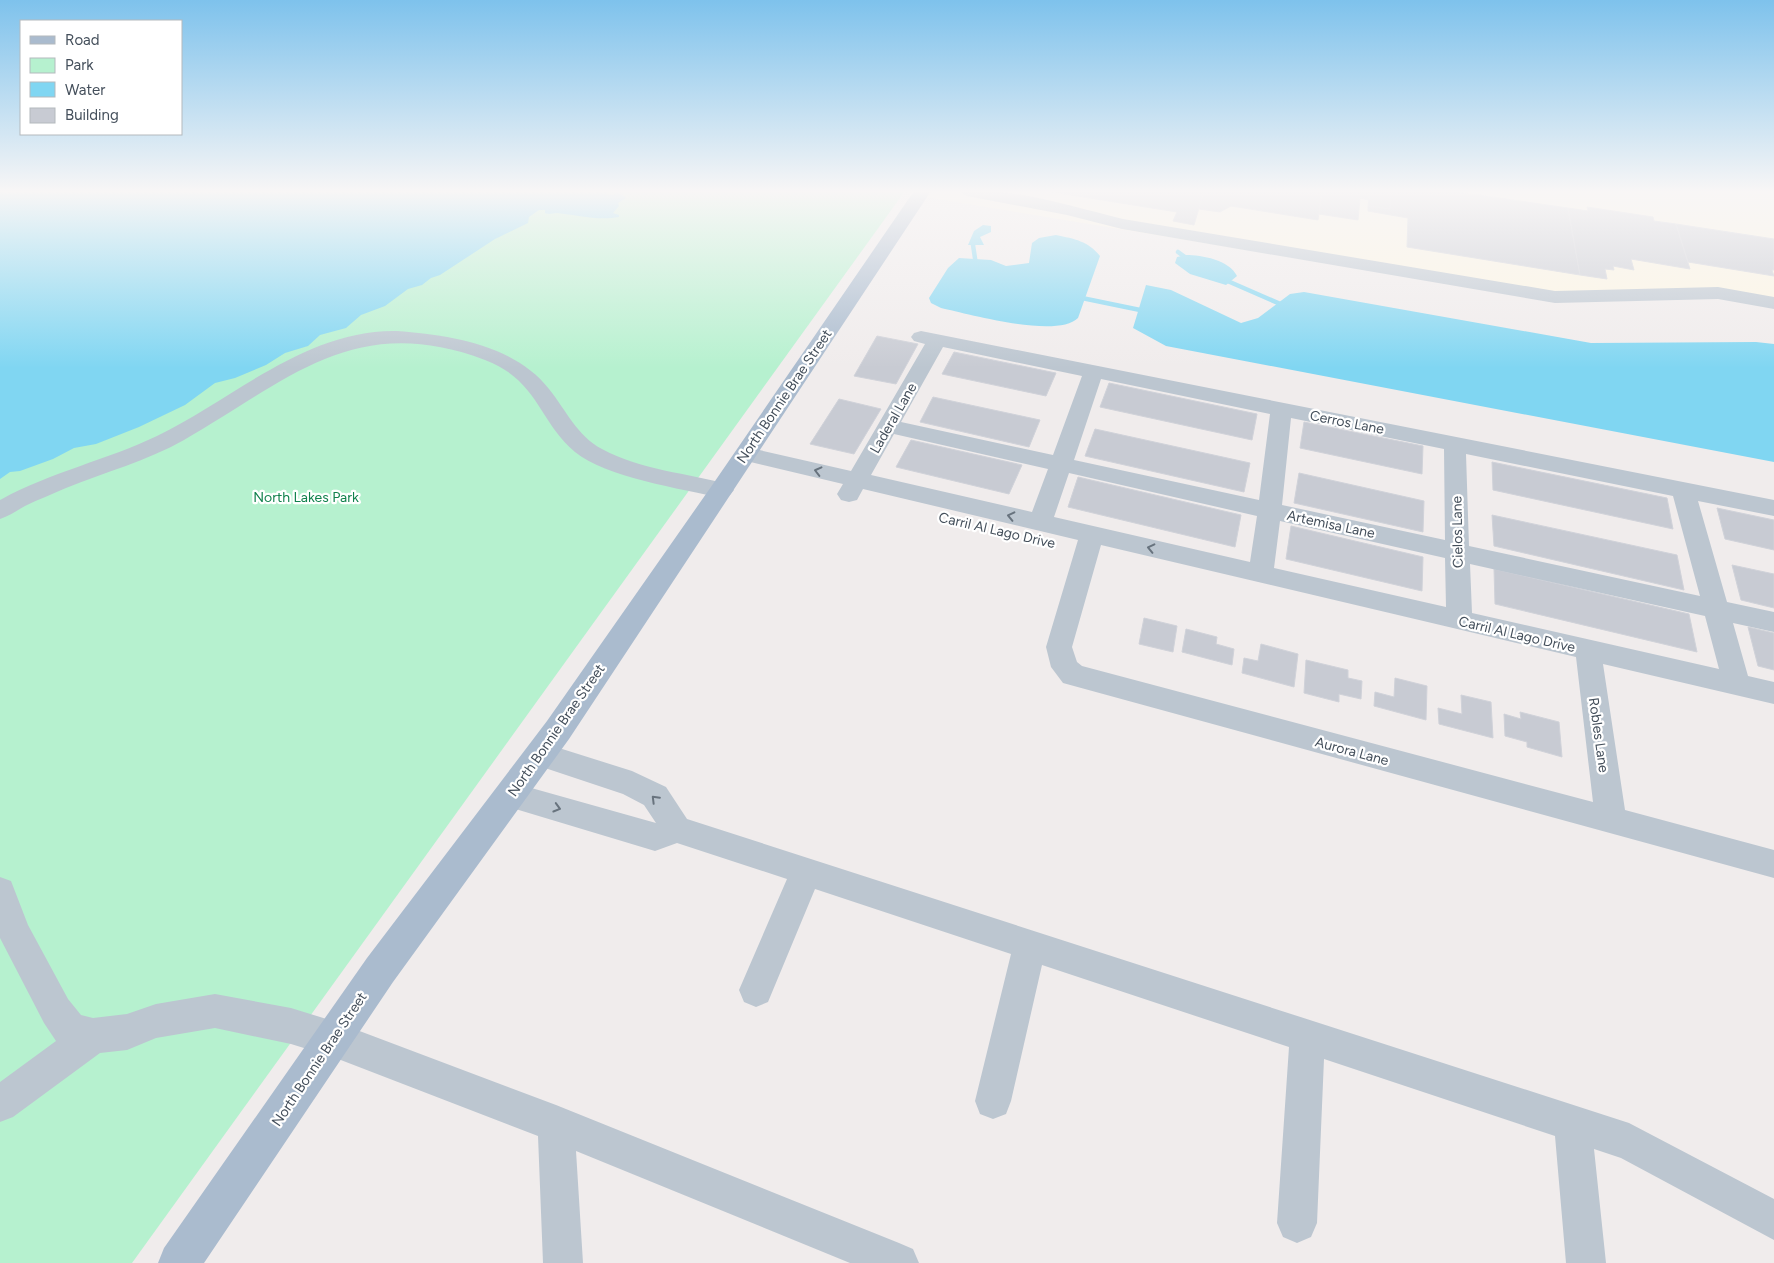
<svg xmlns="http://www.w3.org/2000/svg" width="1774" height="1263" font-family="Figtree,sans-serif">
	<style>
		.commercial { fill: #fdf6e3 }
		.green { fill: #b6f1cf }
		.water { fill: #80d6f2 }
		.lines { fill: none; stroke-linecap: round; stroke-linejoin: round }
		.stream { stroke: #80d6f2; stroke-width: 4.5 }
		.building { fill: #c8cbd3; stroke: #d0d2d9 }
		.minor { fill: #bcc6d0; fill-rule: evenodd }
		.major { fill: #aabbce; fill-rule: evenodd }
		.oneway { stroke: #68737e }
		.labels { text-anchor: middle; stroke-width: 4.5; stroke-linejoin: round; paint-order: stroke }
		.street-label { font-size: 14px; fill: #444f5b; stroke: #fff }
		.park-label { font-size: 14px; fill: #10814c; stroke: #fff }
	</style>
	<rect width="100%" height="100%" fill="#f0ecec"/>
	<path class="commercial" d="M922 191H1774V304L1699 297 1565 302 919 196Z"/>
	<path class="green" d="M0 191H905L132 1263H0Z"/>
	<g class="water">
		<path d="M0 191H609L606 194 613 195 616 191 626 198 618 203 619 206 613 213 619 215V217C598 221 577 215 557 213 552 213 550 215 545 213V210H539L529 217 528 223 495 239 440 275 431 278 422 285 408 289 385 306 361 315 346 328 320 335 308 346 285 353 266 365 235 378 215 383 185 405 139 427 96 444 74 448 53 459 20 471 10 472 0 479Z"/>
		<path d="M983 225 991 226V232L980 237 984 245H968L974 231Z"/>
		<path d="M1056 235C1075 239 1088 241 1100 256L1078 318C1057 339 969 314 941 308L931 303 929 298 948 268 959 258 991 260 1006 266 1029 263 1032 243 1039 238Z"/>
		<path d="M1186 255C1202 255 1229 260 1237 276L1226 285 1190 274 1175 263 1177 257Z"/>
		<path d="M1146 285 1171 290 1241 323 1258 318 1290 294 1304 292 1591 343 1756 342 1774 344V462L1166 346 1133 328Z"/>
	</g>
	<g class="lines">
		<g class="stream">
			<path d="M976 238 973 245 976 265"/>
			<path d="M1178 252 1189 260"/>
			<path d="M1223 279 1285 306"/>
			<path d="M1077 297 1145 311"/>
		</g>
	</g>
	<g class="building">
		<path d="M1046 191H1204L1194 225 1173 221 1177 212Z"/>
		<path d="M1204 191H1322L1318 220 1231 206 1220 212 1199 209Z"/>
		<path d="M1322 191H1370L1369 200 1360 198 1358 220 1319 214Z"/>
		<path d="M1370 191H1391L1390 209 1368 206Z"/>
		<path d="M1391 191H1451L1568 208 1580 275 1407 247 1408 218 1368 211V206L1390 209Z"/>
		<path d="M1587 207 1653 217 1654 221 1676 224 1690 269 1631 259 1634 270 1613 266 1614 270 1605 269 1607 279 1580 275 1568 208 1588 211Z"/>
		<path d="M1676 224 1774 239V270H1772L1774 276 1688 262Z"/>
		<path d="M877 336 918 344 896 384 854 376Z"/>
		<path d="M954 352 1056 373 1046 396 942 374Z"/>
		<path d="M1109 383 1257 414 1252 440 1100 407Z"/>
		<path d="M933 397 1040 420 1029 447 920 422Z"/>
		<path d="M839 399 881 409 854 454 810 444Z"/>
		<path d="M1304 422 1423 446 1422 474 1300 448Z"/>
		<path d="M1095 429 1250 463 1244 492 1085 456Z"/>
		<path d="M911 440 1022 465 1009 494 896 467Z"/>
		<path d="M1492 462 1667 498 1673 529 1493 490Z"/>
		<path d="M1299 473 1424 501 1423 532 1294 503Z"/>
		<path d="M1078 477 1241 515 1235 547 1068 507Z"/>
		<path d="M1717 508 1774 520V550L1725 539Z"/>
		<path d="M1492 515 1677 555 1684 590 1494 546Z"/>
		<path d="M1291 526 1423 557 1422 591 1286 559Z"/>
		<path d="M1732 565 1774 574V608L1741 600Z"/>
		<path d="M1494 569 1689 614 1697 652 1495 604Z"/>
		<path d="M1144 618 1177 626 1173 652 1139 644Z"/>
		<path d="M1748 627 1774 633V670L1758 666Z"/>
		<path d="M1186 629 1217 637 1216 644 1234 649 1232 665 1182 652Z"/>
		<path d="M1261 644 1298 654 1294 687 1242 673 1244 658 1258 661Z"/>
		<path d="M1306 660 1348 670V678L1362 681 1361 699 1339 694V702L1304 693Z"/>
		<path d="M1395 678 1427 686 1426 720 1374 706 1375 692 1394 697Z"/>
		<path d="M1461 695 1491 702 1493 738 1439 724 1438 708 1462 714Z"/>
		<path d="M1520 712 1559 722 1562 757 1527 747V742L1505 736 1504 714 1521 719Z"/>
	</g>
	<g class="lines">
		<g class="minor">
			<path d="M959 191C1013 187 1071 206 1123 219L1555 291 1718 287 1774 297V309L1718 299 1555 303 1122 229 1067 215 967 196Z"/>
			<path d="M397 331C450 335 515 345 549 389 566 410 577 436 602 449 640 470 688 473 730 485L734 490 730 495 722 498C682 489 605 477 575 452 538 420 538 380 485 360 354 311 289 380 184 440 147 461 105 472 66 488 53 494 39 499 25 506 16 511 9 516 0 519V500L2 499C51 472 107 460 157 436 233 399 307 329 397 331Z"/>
			<path d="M921 331 1774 500V516L1698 501 1727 602 1774 612V632L1733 623 1748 676 1774 682V704L1603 664 1625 810 1774 850V878L1063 683 1051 667 1046 647 1078 540 863 489 857 500 849 502 841 500 837 494 843 484 738 459 735 454 738 449 746 447 851 471 925 344 914 341 911 337 914 333ZM943 347 1082 376 1053 455 901 422ZM1101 379 1270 414 1259 500 1074 460ZM1291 418 1444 449 1445 540 1282 505ZM894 434 1048 469 1032 512 871 475ZM1466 454 1673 496 1700 596 1469 546ZM1069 473 1257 516 1250 562 1054 517ZM1280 521 1445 558 1446 607 1274 568ZM1101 545 1576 657 1593 802 1082 666 1077 662 1072 647ZM1470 564 1705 616 1719 669 1472 613Z"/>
			<path d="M540 742 632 771 666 787 687 819 1629 1123 1774 1199V1240L1621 1158 1594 1149 1606 1263H1566L1555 1136 1324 1059 1317 1223 1311 1237 1297 1243 1283 1237 1277 1223 1289 1047 1042 965 1011 1101 1006 1114 993 1119 980 1114 975 1101 1011 954 815 889 768 1002 756 1007 744 1002 739 990 787 879 677 843 655 851 499 804 495 795 499 786 510 782 656 823 644 805 623 794 530 763 526 754 530 745Z"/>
			<path d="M0 877 11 881 28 925 68 999 81 1015 93 1018 127 1014 156 1004 215 994 291 1008 333 1021 556 1105 899 1243 913 1249 919 1263H850L576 1151 583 1263H543L538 1136 333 1057 291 1044 215 1028 156 1038 127 1050 100 1053 13 1117 0 1122V1082L56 1041 44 1023 0 938Z"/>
		</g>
		<path class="major" d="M914 191H931L569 739 393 982 204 1263H158L164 1248 367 958 547 721 713 484Z"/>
	</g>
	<defs><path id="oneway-chevron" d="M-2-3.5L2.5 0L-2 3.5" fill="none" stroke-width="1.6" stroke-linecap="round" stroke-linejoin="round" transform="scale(1.25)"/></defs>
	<g class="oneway">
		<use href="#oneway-chevron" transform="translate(818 471) rotate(-166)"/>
		<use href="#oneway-chevron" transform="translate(1011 516) rotate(-167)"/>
		<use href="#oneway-chevron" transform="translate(1151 548) rotate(-167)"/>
		<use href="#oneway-chevron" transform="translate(655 799) rotate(-135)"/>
		<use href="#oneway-chevron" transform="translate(557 808) rotate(16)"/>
	</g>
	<linearGradient id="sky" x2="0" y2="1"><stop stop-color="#7ec2ec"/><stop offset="0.52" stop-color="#f8f6f6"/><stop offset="1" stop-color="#f8f6f6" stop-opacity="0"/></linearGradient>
	<rect width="1774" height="368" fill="url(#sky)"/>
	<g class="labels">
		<g class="street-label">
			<text transform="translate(784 396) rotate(-56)" y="5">North Bonnie Brae Street</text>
			<text transform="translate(893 418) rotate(-60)" y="5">Laderal Lane</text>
			<text transform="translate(1347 422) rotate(11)" y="5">Cerros Lane</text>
			<text transform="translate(1331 524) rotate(12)" y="5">Artemisa Lane</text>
			<text transform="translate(997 530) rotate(13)" y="5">Carril Al Lago Drive</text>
			<text transform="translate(1457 532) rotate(-91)" y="5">Cielos Lane</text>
			<text transform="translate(1517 634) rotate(13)" y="5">Carril Al Lago Drive</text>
			<text transform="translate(556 730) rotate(-55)" y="5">North Bonnie Brae Street</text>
			<text transform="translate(1599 735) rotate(82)" y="5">Robles Lane</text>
			<text transform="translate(1352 751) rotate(15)" y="5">Aurora Lane</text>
			<text transform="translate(319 1059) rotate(-56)" y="5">North Bonnie Brae Street</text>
		</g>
		<g class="park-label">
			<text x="306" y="502">North Lakes Park</text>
		</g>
	</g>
	<rect x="20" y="20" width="162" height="115" fill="#ffffff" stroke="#b4b9bd"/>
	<rect x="30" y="36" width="25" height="8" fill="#aabbce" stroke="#b4b9bd"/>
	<text x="65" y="45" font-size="15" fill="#444f5b">Road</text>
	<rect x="30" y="58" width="25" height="15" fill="#b6f1cf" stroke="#b4b9bd"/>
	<text x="65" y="70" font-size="15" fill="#444f5b">Park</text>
	<rect x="30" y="82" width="25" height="15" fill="#80d6f2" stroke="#b4b9bd"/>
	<text x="65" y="95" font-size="15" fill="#444f5b">Water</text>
	<rect x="30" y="108" width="25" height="15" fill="#c8cbd3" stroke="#b4b9bd"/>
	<text x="65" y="120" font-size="15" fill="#444f5b">Building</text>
</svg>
